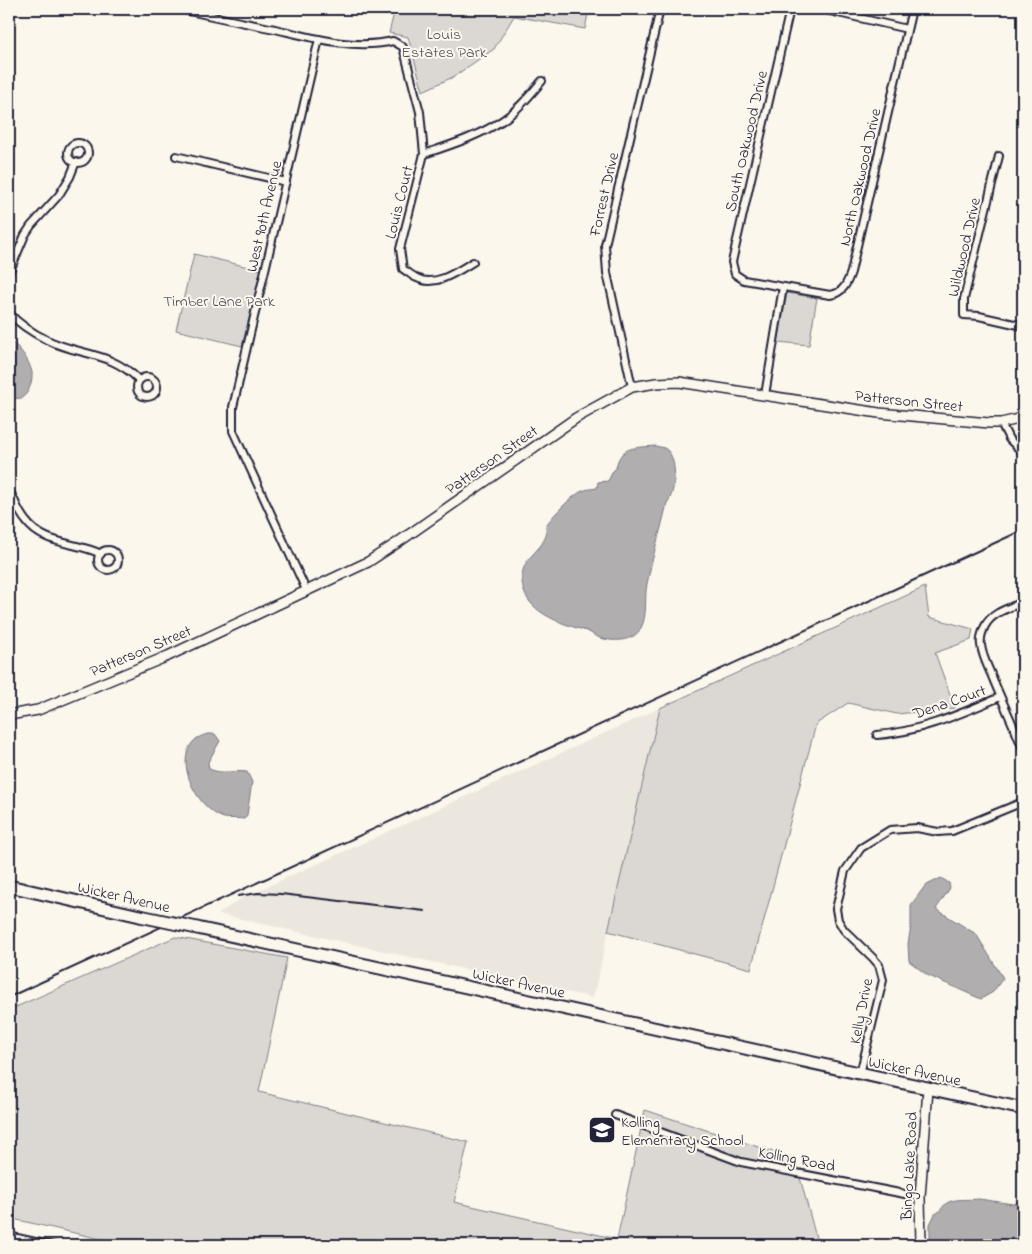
<svg xmlns="http://www.w3.org/2000/svg" width="1032" height="1254" font-family="'Indie Flower',sans-serif">
	<style>
		.built { fill: #ebe7df }
		.green { fill: #dbd8d3; stroke: #7e7d87 }
		.water { fill: #b1aeb0; stroke: #787681 }
		.lines { fill: none; stroke-linecap: round; stroke-linejoin: round }
		.minor-casing { stroke: #22223b; stroke-width: 10 }
		.tertiary-casing { stroke: #22223b; stroke-width: 12 }
		.trunk-casing { stroke: #22223b; stroke-width: 15 }
		.minor { stroke: #fbf7ec; stroke-width: 6 }
		.tertiary { stroke: #fbf7ec; stroke-width: 9 }
		.trunk { stroke: #fbf7ec; stroke-width: 11 }
		.rail { stroke: #22223b; stroke-width: 2 }
		.trunk-bridge-casing { stroke: #22223b; stroke-width: 15; stroke-linecap: butt }
		.trunk-bridge { stroke: #fbf7ec; stroke-width: 11 }
		.labels { text-anchor: middle; stroke-width: 4; stroke-linejoin: round; paint-order: stroke }
		.park-label { font-size: 16px; fill: #505061; stroke: #fbf7ec }
		.street-label { font-size: 16px; fill: #22223b; stroke: #fbf7ec }
		.poi-label { font-size: 16px; fill: #22223b; stroke: #fbf7ec; text-anchor: start }
	</style>
	<rect width="100%" height="100%" fill="#fbf7ec"/>
	<filter id="ink" filterUnits="userSpaceOnUse"><feTurbulence type="fractalNoise" baseFrequency=".02" numOctaves="2"/><feDisplacementMap in="SourceGraphic" scale="10" xChannelSelector="R" yChannelSelector="G"/><feConvolveMatrix kernelMatrix="1 2 1 2 8 2 1 2 1" color-interpolation-filters="sRGB"/></filter>
	<g filter="url(#ink)">
		<path class="built" d="M660 708 593 998 218 914 242 898Z"/>
		<g class="green">
			<path d="M395 9H589L585 29 514 16 494 49 453 77 423 91 408 37 389 33Z"/>
			<path d="M194 254 261 270 242 346 176 330Z"/>
			<path d="M787 293 817 298 809 345 778 342Z"/>
			<path d="M925 587 929 617 973 629 971 640 935 653 955 708 897 714 848 703 816 724 751 969 608 931 660 708Z"/>
			<path d="M175 937 287 958 259 1092 468 1142 454 1202 617 1239 645 1110 795 1159 818 1245H127L9 1218V1010Z"/>
		</g>
		<g class="water">
			<path d="M9 340C19 346 29 360 32 372 33 380 28 402 15 398 12 397 11 395 9 394Z"/>
			<path d="M655 446C660 447 664 447 667 450 678 460 676 492 667 503 661 531 652 556 647 584 644 599 648 614 641 628 634 642 613 642 600 638 595 636 591 633 587 631 562 624 523 612 522 581 521 556 541 553 546 535 547 532 545 528 547 524 554 514 571 497 582 491 587 489 591 489 597 488L598 482 608 481 613 471 616 468C620 445 636 448 655 446Z"/>
			<path d="M207 734H215L220 741 208 762 209 769C223 775 232 770 247 772L252 782 247 815 244 819C238 818 230 819 224 818 198 810 171 760 196 739 199 737 204 735 207 734Z"/>
			<path d="M941 878 949 883 950 888 936 909 976 934 1003 978 993 992 981 999 927 975 909 961 908 944 911 926V905L925 886Z"/>
			<path d="M979 1199 1013 1204 1023 1201V1245H930V1224L935 1214C941 1212 942 1206 947 1203 954 1198 970 1200 979 1199Z"/>
		</g>
		<g class="lines">
			<g class="minor-casing">
				<g id="minor">
					<path d="M180 9C212 16 243 23 275 29 313 38 353 50 393 41L403 47 420 112 424 154 400 249 403 269C408 272 412 276 417 278 435 288 458 271 473 262"/>
					<path d="M790 9 732 262 735 274 744 280 830 295C843 293 847 284 851 272L912 9"/>
					<path d="M821 9 907 29"/>
					<circle cx="78" cy="153" r="10"/>
					<path d="M424 154C451 145 479 136 503 120 518 110 530 95 542 81"/>
					<path d="M176 156 286 182"/>
					<path d="M999 156 964 299V315L979 316 1023 326"/>
					<path d="M9 273 25 235 31 226 59 195 70 177 76 162"/>
					<path d="M9 313C19 324 33 333 47 340 80 356 110 351 139 380"/>
					<circle cx="147" cy="387" r="10"/>
					<path d="M632 387 607 273 605 245 660 9"/>
					<path d="M765 395 783 287"/>
					<path d="M1001 423 1009 439 1023 453"/>
					<path d="M9 490C15 500 18 512 26 521 43 545 77 542 101 554"/>
					<circle cx="108" cy="560" r="10"/>
					<path d="M307 592 233 431V407L319 39"/>
					<path d="M1023 602C1010 608 992 612 985 626 982 632 980 639 981 645 982 655 987 665 991 674 1001 699 1013 724 1023 749"/>
					<path d="M877 735C920 732 960 714 1000 697"/>
					<path d="M860 1074 883 980 879 965 873 958 844 930 838 920 836 909 845 871 861 848 890 830 917 828 938 832 952 831 1023 802"/>
					<path d="M615 1115 741 1162 920 1197"/>
				</g>
			</g>
			<g class="tertiary-casing">
				<g id="tertiary">
					<path d="M9 715 38 710 168 656 368 562 397 543 576 418 632 387 656 383 679 382 879 413 989 423H1001L1023 418"/>
					<path d="M921 1245 920 1197 928 1089"/>
				</g>
			</g>
			<g class="trunk-casing">
				<g id="trunk">
					<path d="M9 886 140 916"/>
					<path d="M197 928 1023 1109"/>
				</g>
			</g>
			<use href="#minor" class="minor"/>
			<use href="#tertiary" class="tertiary"/>
			<use href="#trunk" class="trunk"/>
			<g class="rail">
				<path d="M238 896 258 893 281 894 425 911"/>
				<path d="M9 997 1023 530"/>
				<path d="M9 1232 68 1245"/>
			</g>
			<g class="trunk-bridge-casing">
				<path id="trunk-bridge" d="M140 916 197 928"/>
			</g>
			<use href="#trunk-bridge" class="trunk-bridge"/>
		</g>
	</g>
	<defs>
		<g id="school-square" transform="scale(1.4375)"><rect x="-9" y="-9" width="18" height="18" rx="4" fill="#22223b" stroke="#fbf7ec"/><path d="M0-5L7-2L0 1L-7-2ZM-4 1L0 2.5L4 1V4Q0 6-4 4Z" fill="#fff"/></g>
	</defs>
	<g fill-rule="evenodd">
		<use href="#school-square" x="602" y="1130"/>
	</g>
	<g class="labels">
		<g class="park-label">
			<text x="444" y="39">Louis<tspan x="444" dy="18">Estates Park</tspan></text>
			<text x="219" y="306">Timber Lane Park</text>
		</g>
		<g class="street-label">
			<text transform="translate(745 141) rotate(-77)" y="6">South Oakwood Drive</text>
			<text transform="translate(859 177) rotate(-77)" y="6">North Oakwood Drive</text>
			<text transform="translate(603 194) rotate(-77)" y="6">Forrest Drive</text>
			<text transform="translate(398 202) rotate(-76)" y="6">Louis Court</text>
			<text transform="translate(263 216) rotate(-77)" y="6">West 90th Avenue</text>
			<text transform="translate(963 247) rotate(-77)" y="6">Wildwood Drive</text>
			<text transform="translate(909 400) rotate(6)" y="6">Patterson Street</text>
			<text transform="translate(491 459) rotate(-35)" y="6">Patterson Street</text>
			<text transform="translate(140 650) rotate(-23)" y="6">Patterson Street</text>
			<text transform="translate(949 701) rotate(-19)" y="6">Dena Court</text>
			<text transform="translate(124 896) rotate(13)" y="6">Wicker Avenue</text>
			<text transform="translate(519 982) rotate(12)" y="6">Wicker Avenue</text>
			<text transform="translate(860 1011) rotate(-79)" y="6">Kelly Drive</text>
			<text transform="translate(915 1070) rotate(12)" y="6">Wicker Avenue</text>
			<text transform="translate(797 1158) rotate(11)" y="6">Kolling Road</text>
			<text transform="translate(908 1166) rotate(-87)" y="6">Bingo Lake Road</text>
		</g>
		<g class="poi-label">
			<text x="621" y="1127">Kolling<tspan x="621" dy="18">Elementary School</tspan></text>
		</g>
	</g>
	<rect width="1032" height="1254" fill="none" stroke="#fbf7ec" stroke-width="30"/>
	<rect x="15" y="15" width="1002" height="1224" fill="none" stroke="#22223b" stroke-width="2" filter="url(#ink)"/>
</svg>
